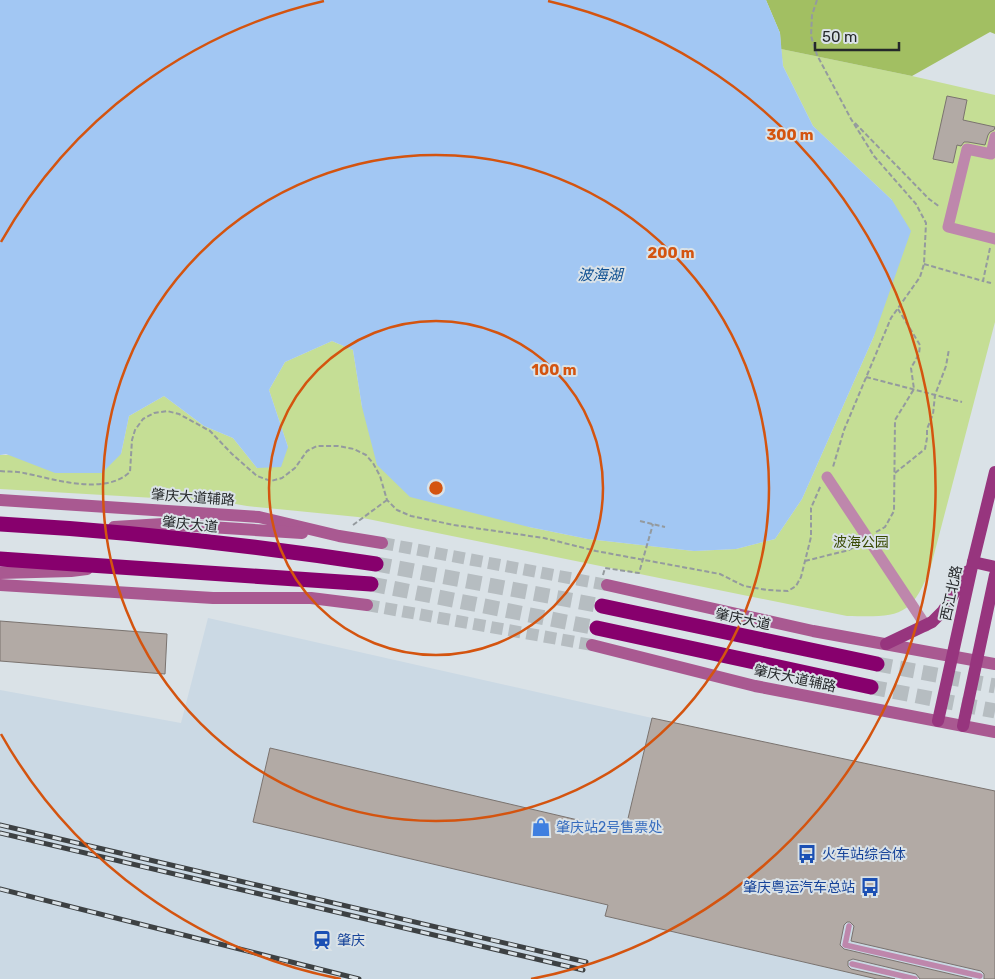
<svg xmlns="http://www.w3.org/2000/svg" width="995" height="979" font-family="Rubik,'Noto Sans SC',sans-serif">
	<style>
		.built { fill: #cbd9e4 }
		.green { fill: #c5de95 }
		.forest { fill: #a2bf62 }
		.water { fill: #a2c7f3 }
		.building { fill: #b2aaa5; stroke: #7a736f }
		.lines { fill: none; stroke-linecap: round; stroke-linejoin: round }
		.secondary-tunnel { stroke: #b6bdc1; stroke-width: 12; stroke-dasharray: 12 6; stroke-linecap: butt }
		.highway-tunnel { stroke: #b6bdc1; stroke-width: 15; stroke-dasharray: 15 8; stroke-linecap: butt }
		.path { stroke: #949a9e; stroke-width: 2; stroke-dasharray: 5 2.5; stroke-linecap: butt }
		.lane { stroke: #be87ac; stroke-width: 5.5 }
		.street { stroke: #be87ac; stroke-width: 11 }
		.secondary { stroke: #a95991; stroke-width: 12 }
		.primary { stroke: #97357e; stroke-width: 12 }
		.highway { stroke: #87006d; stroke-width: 15 }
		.rail-casing { stroke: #3d4143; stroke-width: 5 }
		.rail { stroke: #dae2e7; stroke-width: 3; stroke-dasharray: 9; stroke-linecap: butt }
		.ring { fill: none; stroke: #d4540f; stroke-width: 2.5 }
		.labels { text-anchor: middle; stroke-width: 4; stroke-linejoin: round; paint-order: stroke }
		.street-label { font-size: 14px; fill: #25282a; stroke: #dae2e7 }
		.park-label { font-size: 14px; fill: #394a03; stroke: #dae2e7 }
		.shop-label { font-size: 14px; fill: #366cbe; stroke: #dae2e7; text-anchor: start }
		.transit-label { font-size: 14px; fill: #164399; stroke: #dae2e7; text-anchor: start }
		.water-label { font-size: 15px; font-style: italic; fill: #105192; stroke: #dae2e7 }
		.centre { fill: #d4540f; stroke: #dae2e7; stroke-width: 2.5 }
		.ring-label { font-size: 15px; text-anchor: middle; font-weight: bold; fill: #d4540f; stroke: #dae2e7; stroke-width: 4; stroke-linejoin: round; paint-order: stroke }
	</style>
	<rect width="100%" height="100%" fill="#dae2e7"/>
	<path class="built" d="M208 618 652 718 995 979H0V690L181 723Z"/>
	<path class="green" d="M781 49 912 76 995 95V322L931 566C912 618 899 617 847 616L358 517 247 506 224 502 0 489V455L121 454 129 416 164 396 204 426 233 438 257 468 288 447 269 390 285 362 332 341 353 350 362 407 529 527 588 539 694 551 736 549 775 539 802 499 874 336 892 200 813 126 783 66Z"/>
	<path class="forest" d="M766 0H995V34L990 32 912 76 781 49 780 33Z"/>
	<path class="water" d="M0 0H766L780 33 783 66 813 126 892 200 911 231 874 336 802 499 775 539 736 549 694 551 588 539 529 527 410 497 377 465 362 407 353 350 332 341 285 362 269 390 288 447 281 467 257 468 233 438 204 426 164 396 129 416 121 454 102 473H55L6 454 0 455Z"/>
	<g class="building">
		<path d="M947 96 967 100 963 120 995 127 994 130 990 132 988 135 985 145 968 142H964L961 146 957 145 953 163 933 159Z"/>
		<path d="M0 621 167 634 165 674 0 661Z"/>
		<path d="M652 718 995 791V979H984V974L981 971 851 941 854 926 850 922H847L844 925 840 945 844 949 972 979H920L916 974 853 959 848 961V966L851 969 895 979H877L605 916 608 905 253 822 270 748 625 831Z"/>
	</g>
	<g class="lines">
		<g class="secondary-tunnel">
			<path d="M382 543 607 585"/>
			<path d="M367 605 592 645"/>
		</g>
		<g class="highway-tunnel">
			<path d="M376 564 602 606"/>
			<path d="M371 584 597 628"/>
			<path d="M877 664 995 686"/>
			<path d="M871 687 995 711"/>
		</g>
		<g class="path">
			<path d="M817 0 812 15 811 36 817 55 851 119 874 156 916 204 926 223 924 264 920 277 891 318 844 430 833 467"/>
			<path d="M855 123 929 199 940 207"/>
			<path d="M990 248 983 281 991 283"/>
			<path d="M924 264 983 281"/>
			<path d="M866 377 962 402"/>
			<path d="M0 471C8 472 16 471 24 473 54 479 104 496 130 472L132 440 135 430 143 419 154 413 167 411 179 414 210 431 232 454 257 476 271 481 282 478 295 468 307 451 317 446H338L354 449 366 455 373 463 380 476 387 500 397 510 411 516 454 525 544 538 596 551 720 574 744 586 767 590 788 591 796 586 801 577 811 537V508L821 485"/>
			<path d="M895 473 925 449 927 438V429L933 414 935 395 946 366 949 349"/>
			<path d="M640 521 665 527"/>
			<path d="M353 525 387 500"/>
			<path d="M876 532 885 527 894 511 895 420 914 389 911 368 919 354 920 345 898 309"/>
			<path d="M805 561 849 550 858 545"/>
			<path d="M603 575 605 568 639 573 653 524"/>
		</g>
		<g class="lane">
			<path d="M849 926 845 945 980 976"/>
			<path d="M852 964 915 979"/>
		</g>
		<g class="street">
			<path d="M995 137 991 154 967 149 948 227 995 239"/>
			<path d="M827 477 926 626"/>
		</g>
		<g class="secondary">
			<path d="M0 500 259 517 339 536 382 543"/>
			<path d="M114 527 163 524 302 533"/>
			<path d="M0 573 71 571 87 569"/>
			<path d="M0 585 213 598H311L367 605"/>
			<path d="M607 585 813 631 995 664"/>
			<path d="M592 645 755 686 995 732"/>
		</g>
		<g class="primary">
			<path d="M973 562 995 567"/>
			<path d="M886 644 932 622 943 611 968 571"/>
			<path d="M938 721 973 562 995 472"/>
			<path d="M963 726 995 575"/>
		</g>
		<g class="highway">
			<path d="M0 524C126 531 251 545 376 564"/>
			<path d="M0 559 371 584"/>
			<path d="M602 606 877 664"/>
			<path d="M597 628 871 687"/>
		</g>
		<g class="rail-casing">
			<g id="rail">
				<path d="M0 825 586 962"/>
				<path d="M0 833 583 970"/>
				<path d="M0 889 359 979"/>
			</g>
		</g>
		<use href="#rail" class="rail"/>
	</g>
	<g class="ring">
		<circle cx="436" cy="488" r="167"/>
		<circle cx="436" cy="488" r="333"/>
		<path d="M341 979A500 500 0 0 1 1 734M1 242A500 500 0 0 1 324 1M548 1A500 500 0 0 1 531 979"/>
	</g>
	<defs>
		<g id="shop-bare" transform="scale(1.5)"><path d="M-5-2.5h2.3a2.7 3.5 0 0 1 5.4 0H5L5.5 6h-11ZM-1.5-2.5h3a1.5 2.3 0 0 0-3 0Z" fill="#3f7fe0" stroke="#dae2e7" stroke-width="2.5" paint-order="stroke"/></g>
		<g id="bus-bare" transform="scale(1.5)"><path d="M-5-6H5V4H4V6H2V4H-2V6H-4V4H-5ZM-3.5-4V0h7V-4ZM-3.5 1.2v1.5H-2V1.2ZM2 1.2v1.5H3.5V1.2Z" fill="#1a4fb4" stroke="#dae2e7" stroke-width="2.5" paint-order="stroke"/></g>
		<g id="station-bare" transform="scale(1.5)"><path d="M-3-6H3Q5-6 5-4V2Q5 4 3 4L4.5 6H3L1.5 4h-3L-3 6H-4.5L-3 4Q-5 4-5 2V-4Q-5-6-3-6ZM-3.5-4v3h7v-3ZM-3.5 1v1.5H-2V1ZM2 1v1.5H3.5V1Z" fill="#1a4fb4" stroke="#dae2e7" stroke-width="2.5" paint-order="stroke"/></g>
	</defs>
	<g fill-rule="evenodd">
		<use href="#shop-bare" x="541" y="827"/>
		<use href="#bus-bare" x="807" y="854"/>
		<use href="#bus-bare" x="870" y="887"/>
		<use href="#station-bare" x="322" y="940"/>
	</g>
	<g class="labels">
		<g class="street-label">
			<text transform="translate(193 497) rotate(4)" y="5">肇庆大道辅路</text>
			<text transform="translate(190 524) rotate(6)" y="5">肇庆大道</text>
			<text transform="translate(951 593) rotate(-78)" y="5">西江北路</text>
			<text transform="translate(743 619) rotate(12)" y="5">肇庆大道</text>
			<text transform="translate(795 678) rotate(12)" y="5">肇庆大道辅路</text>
		</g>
		<g class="park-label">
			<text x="861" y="547">波海公园</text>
		</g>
		<g class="shop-label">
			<text x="556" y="832">肇庆站2号售票处</text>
		</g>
		<g class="transit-label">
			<text x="822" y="859">火车站综合体</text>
			<text x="855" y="892" text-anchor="end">肇庆粤运汽车总站</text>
			<text x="337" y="945">肇庆</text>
		</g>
		<g class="water-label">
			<text x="600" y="280">波海湖</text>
		</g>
	</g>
	<circle cx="436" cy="488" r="8" class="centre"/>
	<g class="ring-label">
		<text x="790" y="140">300 m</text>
		<text x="671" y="258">200 m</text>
		<text x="554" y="375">100 m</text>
	</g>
	<path d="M815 42v8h84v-8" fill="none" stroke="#25282a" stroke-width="2.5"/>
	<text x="822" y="42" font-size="15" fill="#25282a" stroke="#dae2e7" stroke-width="4" paint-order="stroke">50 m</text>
</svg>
